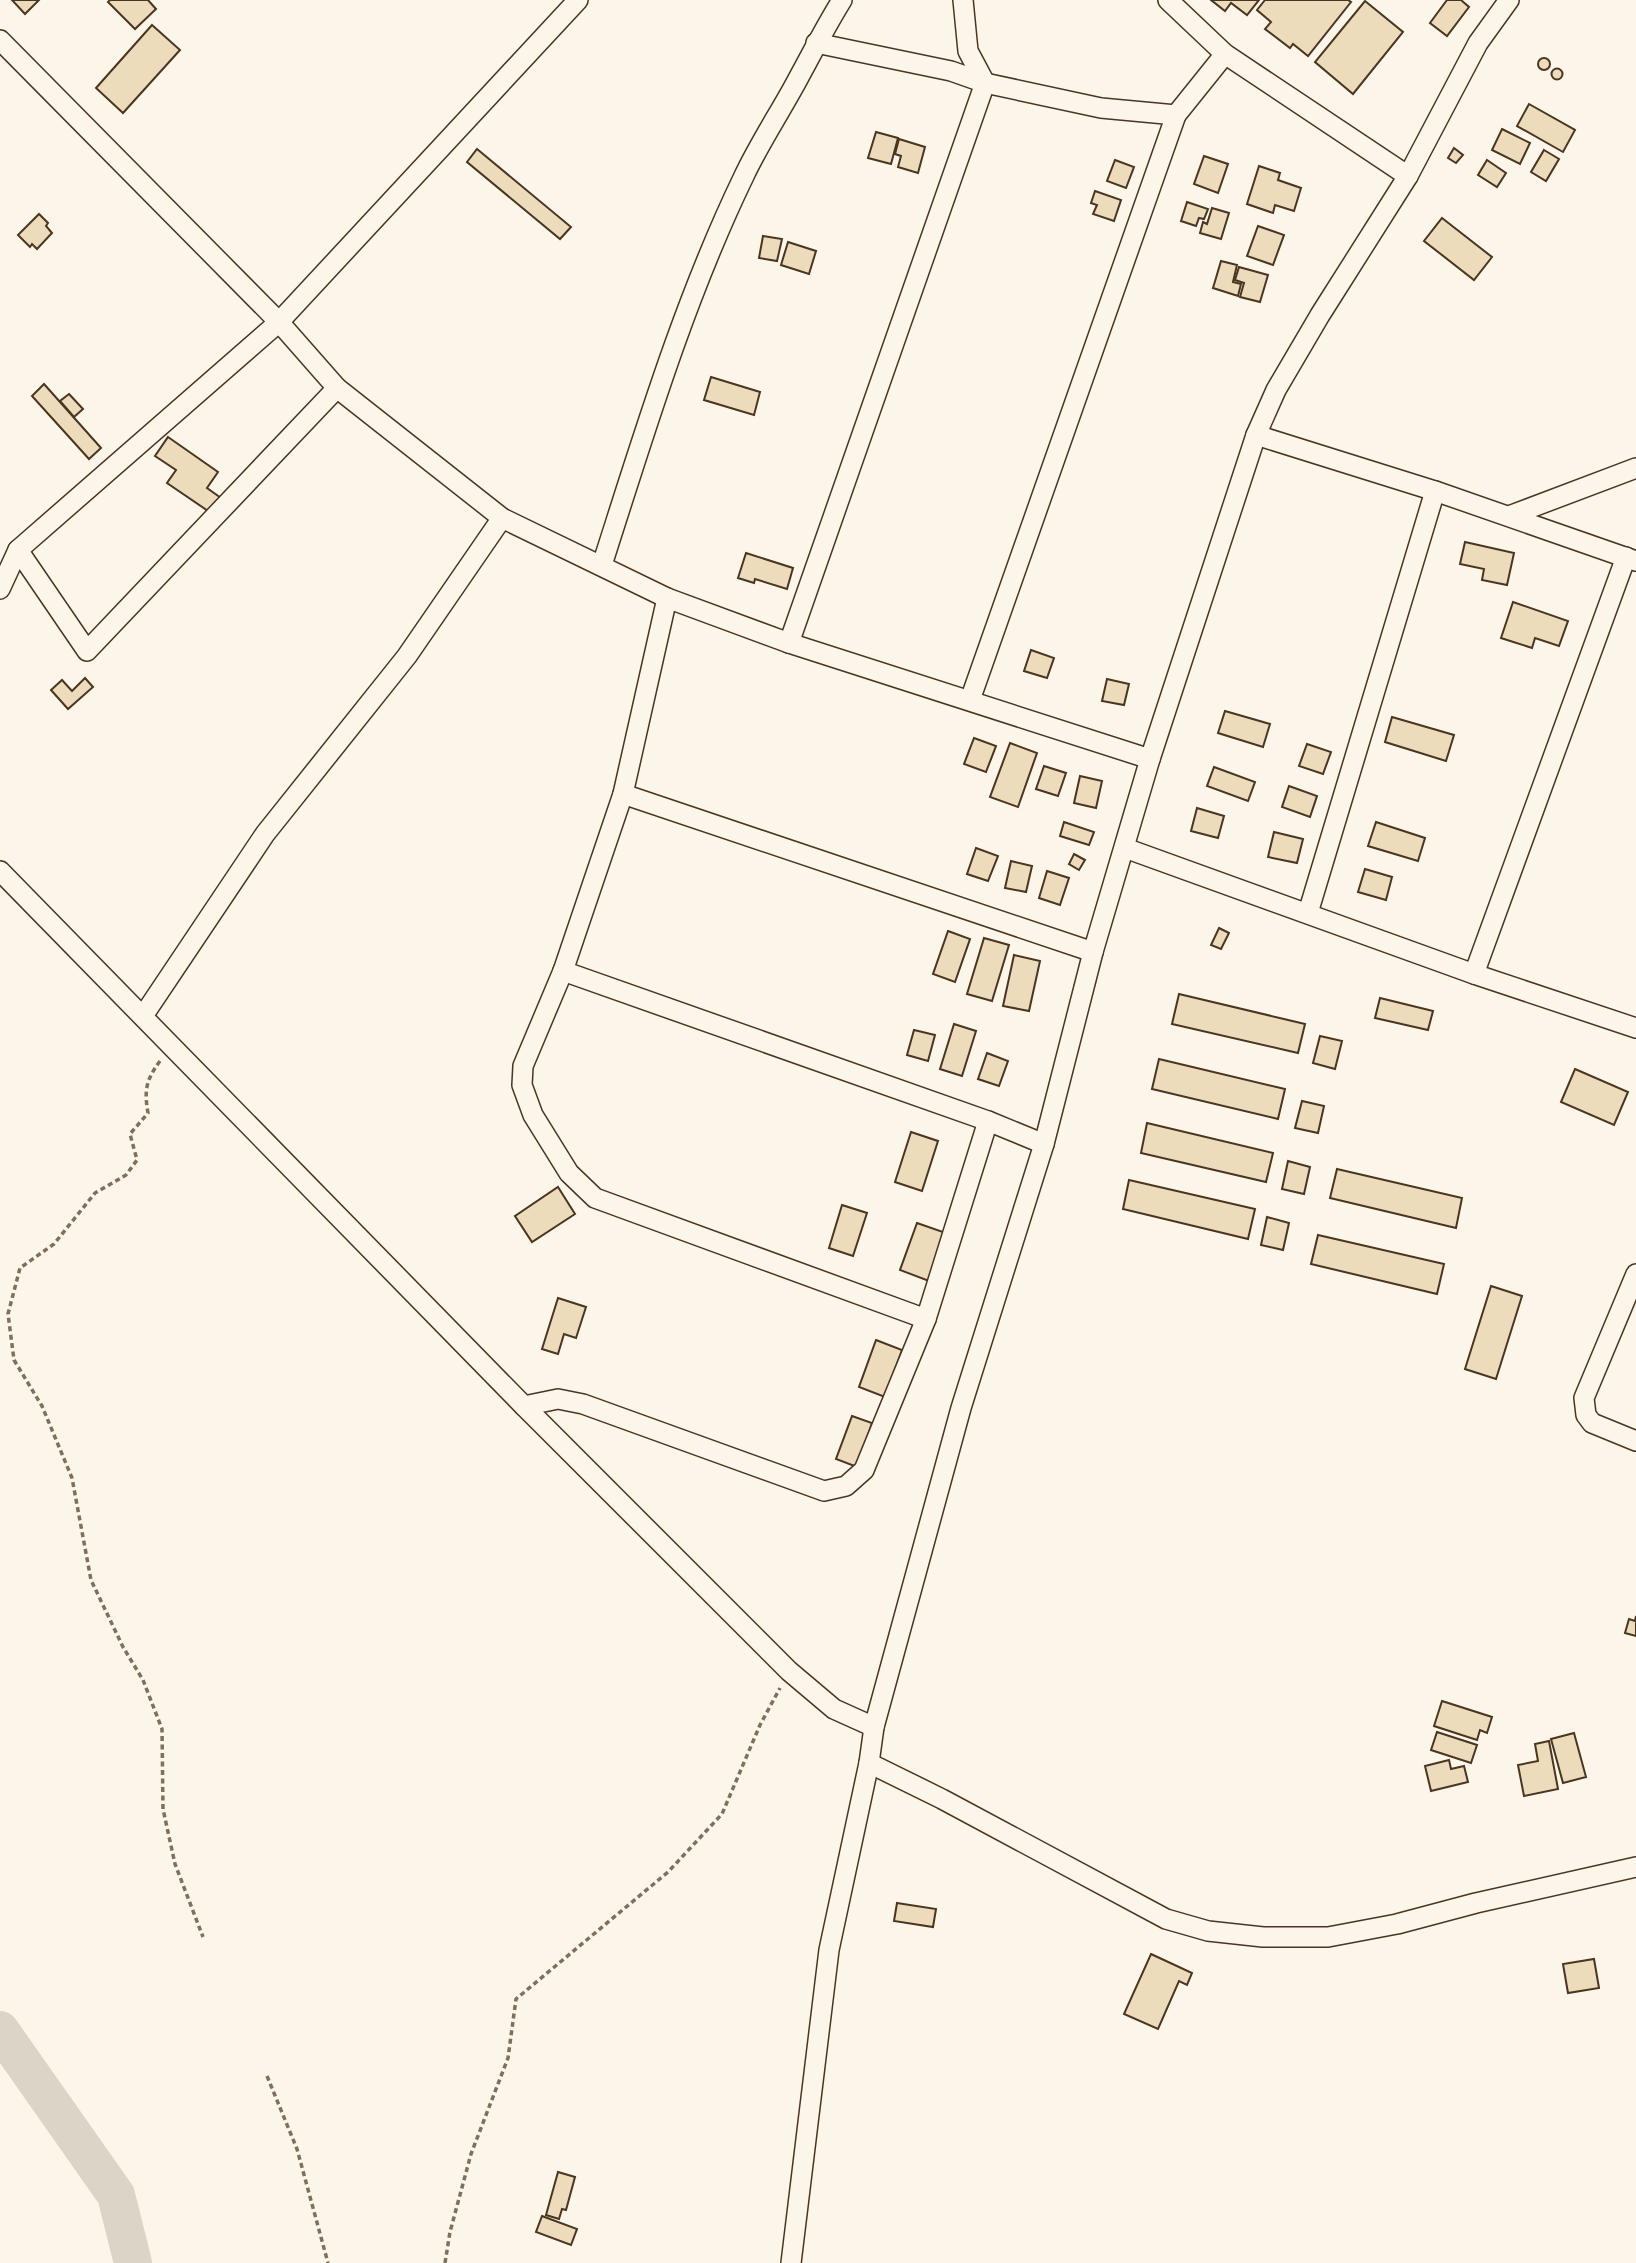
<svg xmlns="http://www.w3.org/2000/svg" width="1636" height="2263" font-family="Inter,sans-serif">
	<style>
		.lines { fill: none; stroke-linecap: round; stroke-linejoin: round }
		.river { stroke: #dcd4c6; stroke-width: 38 }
		.building { fill: #ecdcbc; stroke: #4a3520; stroke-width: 2 }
		.minor-casing { stroke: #4a3520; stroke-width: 22 }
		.path { stroke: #7f6f5c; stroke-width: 3.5; stroke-dasharray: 5 3.5; stroke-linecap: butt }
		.minor { stroke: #fbf6e9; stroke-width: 19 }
	</style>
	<rect width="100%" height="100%" fill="#fbf6e9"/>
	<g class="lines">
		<path class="river" d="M0 2030 116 2195 133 2263"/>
	</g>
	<g class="building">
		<path d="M12 0H39L25 14Z"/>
		<path d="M110 0H148L156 9 135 29 108 2Z"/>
		<path d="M1211 0H1259L1247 15 1231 3 1225 11Z"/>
		<path d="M1265 0H1348L1351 2 1308 56 1293 44 1290 48 1265 29 1271 22 1257 10Z"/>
		<path d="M1447 0H1461L1469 7 1447 36 1430 23Z"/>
		<path d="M1365 1 1403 32 1353 94 1315 62Z"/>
		<path d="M152 25 180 50 123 113 96 88Z"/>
		<circle cx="1544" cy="64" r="6"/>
		<circle cx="1557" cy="74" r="5.5"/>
		<path d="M1529 104 1575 130 1563 152 1517 126Z"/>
		<path d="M1502 129 1530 143 1520 164 1492 150Z"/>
		<path d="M876 132 898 138 891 164 868 158Z"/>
		<path d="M899 139 925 147 918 173 898 167 901 156 895 154Z"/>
		<path d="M1454 148 1463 155 1456 163 1448 158Z"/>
		<path d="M477 149 571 227 560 239 467 162Z"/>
		<path d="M1544 150 1559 159 1546 181 1531 172Z"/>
		<path d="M1204 156 1228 164 1218 193 1194 184Z"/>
		<path d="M1115 160 1134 167 1126 188 1107 181Z"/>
		<path d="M1487 160 1506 173 1497 187 1478 175Z"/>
		<path d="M1259 166 1280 173 1278 180 1301 188 1294 211 1275 205 1273 213 1247 204Z"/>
		<path d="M1095 191 1121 200 1114 221 1093 214 1097 205 1091 203Z"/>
		<path d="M1187 202 1208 209 1204 219 1199 218 1196 226 1181 221Z"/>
		<path d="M1212 208 1229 213 1221 239 1200 233 1203 222 1207 224Z"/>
		<path d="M39 214 48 223 46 226 52 233 37 249 32 244 30 247 18 235Z"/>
		<path d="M1442 218 1492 257 1474 280 1424 241Z"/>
		<path d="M1258 226 1284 235 1273 265 1247 256Z"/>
		<path d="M763 236 782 239 777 261 759 258Z"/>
		<path d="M788 242 816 251 809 274 781 265Z"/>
		<path d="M1221 261 1237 265 1233 282 1241 284 1238 296 1213 288Z"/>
		<path d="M1239 267 1268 275 1260 302 1240 297 1244 283 1235 280Z"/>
		<path d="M711 377 760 392 754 415 704 400Z"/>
		<path d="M44 384 101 448 89 459 32 396Z"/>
		<path d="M69 394 83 409 74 417 60 401Z"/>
		<path d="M168 437 218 472 207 488 221 498 211 513 167 483 176 470 155 456Z"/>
		<path d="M1465 542 1514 553 1507 585 1482 580 1484 569 1460 564Z"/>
		<path d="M746 553 793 568 787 589 755 579 754 583 738 578Z"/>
		<path d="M1513 602 1568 621 1559 646 1535 638 1532 648 1501 638Z"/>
		<path d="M1031 650 1054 658 1047 678 1024 671Z"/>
		<path d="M85 678 93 687 68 709 51 690 62 680 72 691Z"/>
		<path d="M1107 679 1129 684 1124 705 1102 701Z"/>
		<path d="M1225 711 1270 724 1263 747 1218 733Z"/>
		<path d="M1392 717 1454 735 1446 761 1385 742Z"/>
		<path d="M974 738 996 746 986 772 964 764Z"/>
		<path d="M1010 743 1037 753 1018 807 990 797Z"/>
		<path d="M1307 744 1331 752 1323 774 1299 766Z"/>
		<path d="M1044 766 1066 773 1058 796 1036 789Z"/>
		<path d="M1214 767 1255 782 1248 801 1207 786Z"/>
		<path d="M1080 776 1102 781 1096 808 1074 803Z"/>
		<path d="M1289 786 1317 796 1310 817 1282 807Z"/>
		<path d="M1197 808 1224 816 1218 838 1191 831Z"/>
		<path d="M1064 822 1094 832 1089 845 1060 836Z"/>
		<path d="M1376 822 1425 838 1418 861 1368 846Z"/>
		<path d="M1274 832 1303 839 1297 863 1268 857Z"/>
		<path d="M976 848 998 856 988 881 967 874Z"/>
		<path d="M1074 854 1085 860 1079 870 1069 864Z"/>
		<path d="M1011 861 1032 866 1026 892 1005 888Z"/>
		<path d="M1365 869 1392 877 1386 900 1358 892Z"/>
		<path d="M1047 871 1069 878 1060 905 1039 898Z"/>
		<path d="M1219 928 1229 933 1221 949 1211 945Z"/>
		<path d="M948 931 970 939 955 982 933 974Z"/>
		<path d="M984 938 1009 945 992 1001 967 994Z"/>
		<path d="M1014 955 1040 961 1029 1011 1003 1006Z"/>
		<path d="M1179 994 1305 1024 1298 1053 1172 1024Z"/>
		<path d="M1380 998 1433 1011 1428 1030 1375 1018Z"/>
		<path d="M954 1024 976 1031 962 1076 940 1069Z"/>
		<path d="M914 1030 935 1035 928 1061 907 1055Z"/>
		<path d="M1320 1036 1342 1041 1335 1069 1313 1063Z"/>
		<path d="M987 1053 1008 1061 999 1086 978 1079Z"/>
		<path d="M1159 1059 1285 1089 1278 1119 1152 1089Z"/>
		<path d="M1575 1069 1628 1092 1614 1125 1561 1102Z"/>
		<path d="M1302 1101 1324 1106 1318 1133 1295 1128Z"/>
		<path d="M1147 1123 1273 1153 1266 1182 1141 1153Z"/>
		<path d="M911 1132 938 1141 922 1191 895 1182Z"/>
		<path d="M1288 1161 1310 1167 1304 1194 1282 1189Z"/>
		<path d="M1337 1169 1462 1198 1456 1228 1330 1198Z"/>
		<path d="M1129 1180 1255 1209 1248 1239 1123 1209Z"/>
		<path d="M558 1187 575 1214 532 1242 515 1216Z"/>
		<path d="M842 1205 867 1213 853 1256 829 1248Z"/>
		<path d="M1267 1217 1289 1223 1283 1250 1261 1245Z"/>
		<path d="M917 1223 946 1233 929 1281 900 1270Z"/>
		<path d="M1318 1235 1444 1264 1437 1294 1311 1264Z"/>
		<path d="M1491 1286 1522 1296 1496 1379 1465 1369Z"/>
		<path d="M558 1298 586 1307 576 1338 564 1334 558 1354 542 1349Z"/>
		<path d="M876 1340 902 1350 885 1397 859 1387Z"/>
		<path d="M852 1416 872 1423 857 1467 836 1459Z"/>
		<path d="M1636 1616V1636L1625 1633 1629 1619 1635 1621Z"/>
		<path d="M1442 1701 1492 1717 1487 1733 1480 1730 1477 1740 1434 1726Z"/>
		<path d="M1437 1732 1477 1745 1471 1763 1431 1750Z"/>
		<path d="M1574 1733 1586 1777 1563 1783 1551 1739Z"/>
		<path d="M1549 1741 1558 1789 1524 1796 1518 1765 1538 1761 1535 1744Z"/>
		<path d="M1449 1760 1451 1769 1464 1766 1468 1782 1431 1791 1425 1766Z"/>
		<path d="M897 1903 936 1909 933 1927 894 1921Z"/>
		<path d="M1151 1954 1192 1973 1187 1985 1179 1981 1158 2029 1124 2014Z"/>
		<path d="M1594 1959 1599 1988 1568 1993 1563 1964Z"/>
		<path d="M558 2172 575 2177 566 2210 562 2209 559 2219 546 2215Z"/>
		<path d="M542 2216 577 2229 571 2245 536 2232Z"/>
	</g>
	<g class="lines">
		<g class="minor-casing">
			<g id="minor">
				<path d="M1168 0 1225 54 1408 176"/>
				<path d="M0 40 279 322 337 388 502 518 667 598 789 643 1150 759"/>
				<path d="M816 43 951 71 985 83 1101 108 1176 115"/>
				<path d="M1256 435 1435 491 1636 561"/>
				<path d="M1509 516 1636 468"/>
				<path d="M18 550 87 651 337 388"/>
				<path d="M602 565C644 434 684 300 744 176 758 146 777 117 793 88 809 59 824 29 842 0"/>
				<path d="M0 589 18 550 279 322 578 0"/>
				<path d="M667 598 623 794 563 971 523 1066 522 1085 533 1115 569 1173 595 1198 926 1319"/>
				<path d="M789 643 985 83 968 51 963 0"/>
				<path d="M970 700 1176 115 1225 54"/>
				<path d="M623 794 1093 952"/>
				<path d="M1125 848 1474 974 1636 1028"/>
				<path d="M0 871 524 1406 789 1671 834 1709 874 1727"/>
				<path d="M1308 913 1435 491"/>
				<path d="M563 971 988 1121 1044 1144"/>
				<path d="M1474 974 1626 557"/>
				<path d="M143 1016 265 834 407 656 502 518"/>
				<path d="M1636 1274 1584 1398 1586 1415 1592 1423 1636 1441"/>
				<path d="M524 1406 558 1399 583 1404 824 1491 846 1486 864 1470 926 1319 988 1121"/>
				<path d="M869 1763 942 1799 1166 1919 1208 1931 1263 1937H1328L1397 1924 1476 1903 1636 1867"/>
				<path d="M791 2263 829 1950 869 1763 874 1727 961 1408 1044 1144 1093 952 1150 759 1256 435 1276 390 1320 315 1408 176 1478 43 1509 0"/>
			</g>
		</g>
		<g class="path">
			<path d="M160 1061C146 1080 144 1090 148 1113L130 1134 137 1160 126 1175 95 1193 54 1244 20 1268 8 1314 14 1360 42 1406 72 1478 91 1580 123 1647 143 1680 162 1729 163 1809 175 1864 203 1937"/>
			<path d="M267 2076 297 2149 328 2263"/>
			<path d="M445 2263 450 2232 471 2154 508 2058 516 1999 668 1872 722 1814 760 1725 780 1688"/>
		</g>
		<use href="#minor" class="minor"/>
	</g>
</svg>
